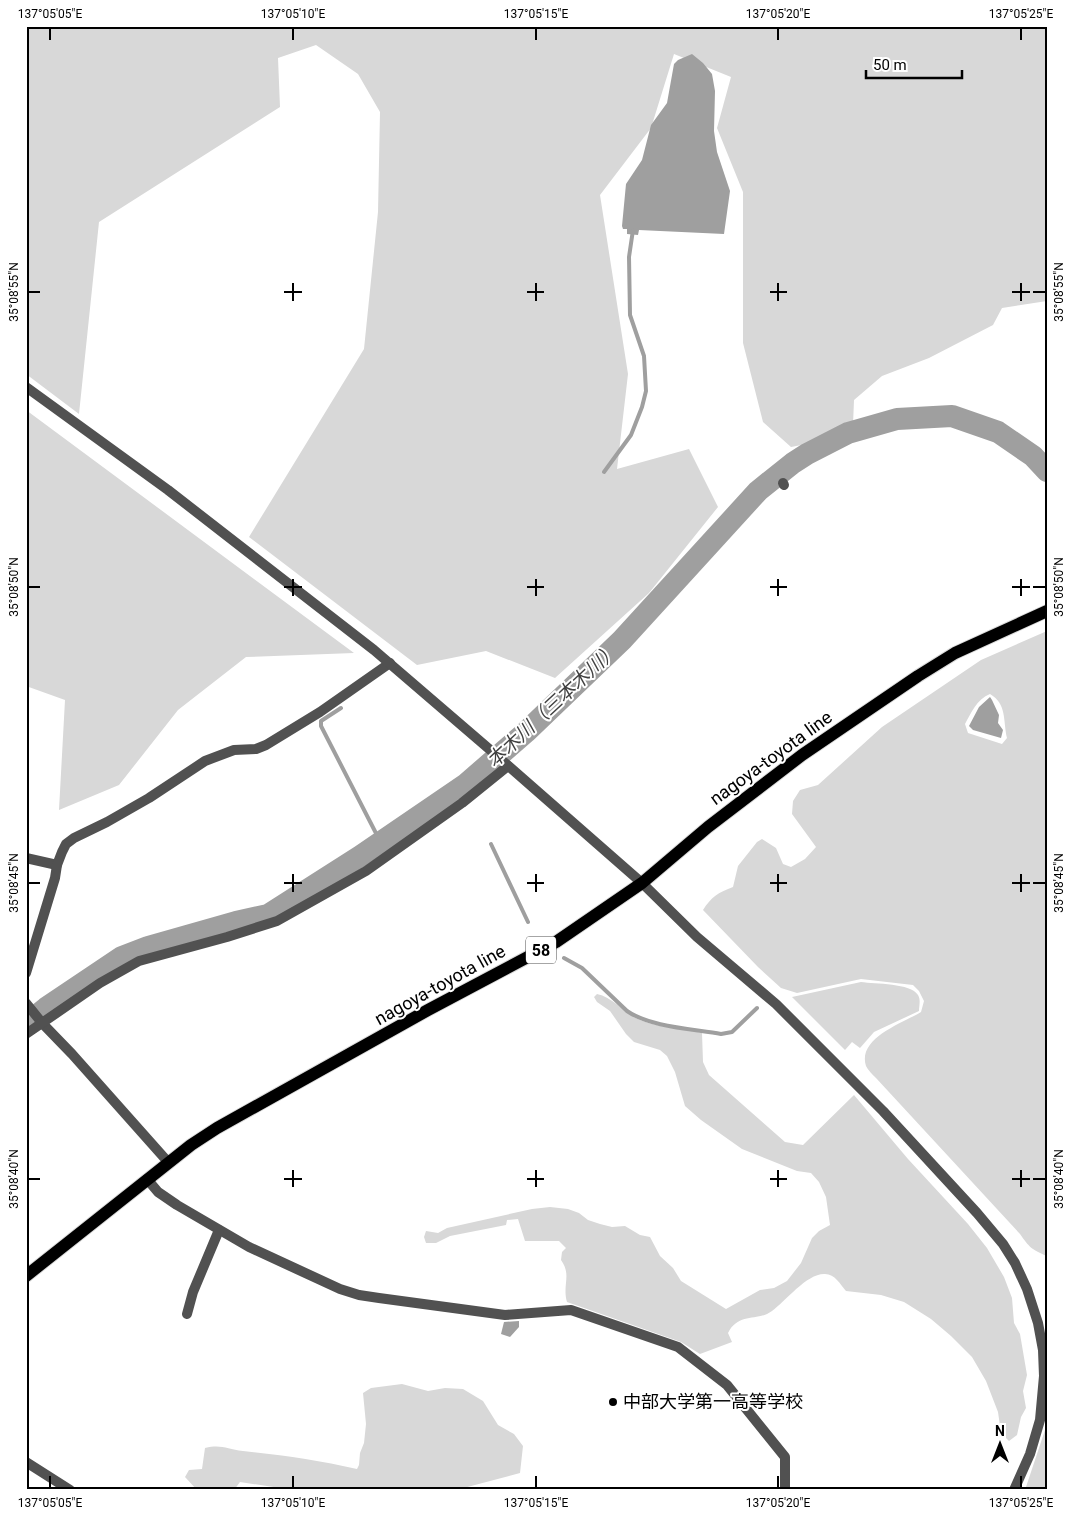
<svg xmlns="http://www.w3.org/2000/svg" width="1073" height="1516" font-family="Roboto,'Noto Sans JP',sans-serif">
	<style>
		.green { fill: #d8d8d8; fill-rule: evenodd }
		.water { fill: #9f9f9f }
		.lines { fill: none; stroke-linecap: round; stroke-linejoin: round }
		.stream { stroke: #9f9f9f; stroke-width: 4 }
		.river { stroke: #9f9f9f; stroke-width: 22 }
		.primary-casing { stroke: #dbdbdb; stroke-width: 14 }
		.minor { stroke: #515151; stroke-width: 10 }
		.tertiary { stroke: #515151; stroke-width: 10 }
		.primary { stroke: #000; stroke-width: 12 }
		.ticks { fill: none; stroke: #000; stroke-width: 2 }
		.poi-dot { fill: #000; stroke: #fff; stroke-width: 2 }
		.labels { text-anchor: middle; stroke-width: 4; stroke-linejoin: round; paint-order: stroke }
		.shield { fill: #fff; stroke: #4c4c4c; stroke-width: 1 }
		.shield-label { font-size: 16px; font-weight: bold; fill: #000 }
		.street-label { font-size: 18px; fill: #000; stroke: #fff }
		.poi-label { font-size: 18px; fill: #000; stroke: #fff; text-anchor: start }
		.water-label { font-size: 19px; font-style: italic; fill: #404040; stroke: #fff }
		.neatline { fill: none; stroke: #000; stroke-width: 2 }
		.ticks-label { font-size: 12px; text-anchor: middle; fill: #000 }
	</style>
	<rect width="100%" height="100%" fill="#fff"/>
	<g class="green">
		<path d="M26 26H1047V301L1002 308 993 325 929 358 882 376 854 400 853 425 812 443 791 447 763 422 743 343V192L717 128 731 77 674 54 651 128 600 195 628 374 617 469 689 449 718 507 649 593 555 678 486 651 417 665 249 537 364 349 378 212 380 112 358 74 316 45 278 58 280 107 99 222 79 414 26 374Z"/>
		<path d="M26 410 354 653 246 657 178 710 119 785 59 810 65 700 26 686Z"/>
		<path d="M1047 631V1256C1032 1250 1029 1247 1020 1234L876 1078C873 1075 868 1070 866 1066 857 1038 903 1023 921 1012L924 1001 919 991 913 985 861 979 797 993 781 988 758 967 703 910C711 897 719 892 733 887L738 866 757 842 762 839 776 848 783 864 791 867 805 859 816 847 792 814 793 801 800 790 818 785 882 727 981 660ZM990 694C1007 704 1003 720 1007 738L1002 744 968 733 965 724C971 713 977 699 990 694Z"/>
		<path d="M861 982C875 984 911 983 918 995 921 1000 919 1006 919 1011L874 1032 860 1048 852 1042 845 1050 792 997Z"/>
		<path d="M597 994C613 997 625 1014 640 1020 657 1027 684 1029 702 1033L703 1062 709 1075 785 1142 803 1145 854 1095 908 1159 968 1224 987 1248 1004 1277 1012 1298 1014 1323 1020 1334 1027 1375 1023 1391 1026 1408 1021 1417 1017 1435 1009 1441 1001 1433 998 1412 986 1381 972 1357 951 1336 931 1319 904 1302 881 1295 846 1291C840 1284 835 1274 825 1274 807 1273 786 1301 772 1311 757 1322 739 1312 728 1333L732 1342 700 1354 681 1342 567 1302C562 1285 572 1275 561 1260L562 1252 566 1248 559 1241H525L518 1219 507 1220 506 1225 450 1236 436 1243H426L424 1237 426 1231 438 1233 447 1228 532 1209 550 1207 568 1209 579 1213 588 1220 600 1224 612 1227 625 1226 640 1235 650 1237 660 1256 673 1268 681 1281 726 1309 760 1290 774 1288 787 1281 801 1263 812 1238 819 1231 830 1225 826 1197 819 1182 811 1173 797 1171 742 1149 701 1120 685 1106 675 1072 667 1056 660 1050 634 1042 626 1034 610 1011 597 1002 594 997Z"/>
		<path d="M402 1384 428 1391 445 1388 463 1389 483 1401 498 1425 514 1434 523 1446 520 1473 456 1490H293L240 1482 234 1490H197L185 1477 189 1470 202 1469 205 1448C221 1444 227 1449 243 1451 281 1455 319 1460 357 1469L359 1465 360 1453 364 1443 366 1424 363 1393 371 1388Z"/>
		<path d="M1047 1424V1490H1025Z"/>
	</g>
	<g class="water">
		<path d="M692 54 703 63 712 74 715 91 714 131 717 152 730 191 724 234 639 230 638 235 627 234V229H623L622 226 626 184 642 160 651 125 667 103 674 64 678 60Z"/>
		<path d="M990 697 992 700 999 715 998 723 1003 730 1001 738 973 730 969 726 979 707Z"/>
		<path d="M519 1321V1327L510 1337 501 1334 504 1322Z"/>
	</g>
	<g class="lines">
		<g class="stream">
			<path d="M604 472 631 435 642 407 646 391 644 356 630 315 629 257 633 230"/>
			<path d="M341 708 321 721V726L381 843"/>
			<path d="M491 844 528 922"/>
			<path d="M564 958 582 968 627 1011C650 1027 693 1029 721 1034L732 1032 757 1008"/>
		</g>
		<path class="river" d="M26 1024 46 1008 122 957 148 947 236 922 268 915 359 857 466 784 526 732 622 640 758 491 793 463 807 454 848 433 897 419 952 416 998 432 1033 456 1047 471"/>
		<g class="primary-casing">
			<path id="primary" d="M26 1276 191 1145 217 1128 428 1010 556 942 642 883 708 827 802 755 918 676 955 653 1047 611"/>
		</g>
		<g class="minor">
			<path d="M783 483 784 485"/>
			<path d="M26 858 57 865"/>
			<path d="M26 973 55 878 57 865 62 852 66 844 74 838 107 822 149 798 205 761 234 750 256 749 266 745 320 712 390 663"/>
			<path d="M26 1003 42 1023 72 1054 168 1162"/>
			<path d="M26 1034 100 983 139 961 227 937 277 921 366 871 462 803 508 766"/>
			<path d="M147 1179 158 1192 177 1205 249 1247 340 1289 359 1295 379 1298 505 1315 571 1310 678 1347 727 1385 785 1457V1490"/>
			<path d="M187 1314 193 1292 219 1230"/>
		</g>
		<g class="tertiary">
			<path d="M26 387 168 490 374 650 488 748 642 883 697 937 776 1004 883 1111 977 1213 1003 1244 1015 1263 1027 1289 1038 1323 1043 1350 1044 1376 1040 1420 1030 1454 1014 1490"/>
			<path d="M26 1462 70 1490"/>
		</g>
		<use href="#primary" class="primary"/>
	</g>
	<path class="ticks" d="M50 28V40M293 28V40M536 28V40M778 28V40M1021 28V40M293 283V301M536 283V301M778 283V301M1021 283V301M28 292H40M284 292H302M527 292H544M770 292H787M1012 292H1030M1033 292H1046M293 579V596M536 579V596M778 579V596M1021 579V596M28 587H40M284 587H302M527 587H544M770 587H787M1012 587H1030M1033 587H1046M293 874V892M536 874V892M778 874V892M1021 874V892M28 883H40M284 883H302M527 883H544M770 883H787M1012 883H1030M1033 883H1046M293 1170V1187M536 1170V1187M778 1170V1187M1021 1170V1187M28 1179H40M284 1179H302M527 1179H544M770 1179H787M1012 1179H1030M1033 1179H1046M50 1476V1488M293 1476V1488M536 1476V1488M778 1476V1488M1021 1476V1488"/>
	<circle class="poi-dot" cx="613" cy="1402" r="5"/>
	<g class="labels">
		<rect class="shield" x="526" y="936.5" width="30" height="27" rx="4"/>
		<g class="shield-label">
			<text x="541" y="956">58</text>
		</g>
		<g class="street-label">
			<text transform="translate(771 758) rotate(-36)" y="6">nagoya-toyota line</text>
			<text transform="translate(440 985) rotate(-29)" y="6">nagoya-toyota line</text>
		</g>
		<g class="poi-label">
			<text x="623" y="1408">中部大学第一高等学校</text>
		</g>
		<g class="water-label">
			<text transform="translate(552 705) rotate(-43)" y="7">本木川（三本木川）</text>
		</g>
	</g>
	<rect width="1073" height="1516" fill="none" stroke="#ffffff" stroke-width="55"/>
	<g transform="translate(1000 1444)" stroke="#ffffff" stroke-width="4" paint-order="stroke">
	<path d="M0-4L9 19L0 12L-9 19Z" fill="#000000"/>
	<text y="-8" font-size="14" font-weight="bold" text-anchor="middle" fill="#000000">N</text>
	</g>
	<path d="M866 70v8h96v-8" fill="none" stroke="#000000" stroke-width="2.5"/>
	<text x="873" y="70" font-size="15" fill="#000000" stroke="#ffffff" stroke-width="4" paint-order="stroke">50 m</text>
	<rect x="28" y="28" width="1018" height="1460" class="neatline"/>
	<g class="ticks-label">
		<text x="50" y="18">137°05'05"E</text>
		<text x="293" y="18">137°05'10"E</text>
		<text x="536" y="18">137°05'15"E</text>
		<text x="778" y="18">137°05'20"E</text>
		<text x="1021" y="18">137°05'25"E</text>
		<text transform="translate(14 292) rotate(-90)" y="4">35°08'55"N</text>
		<text transform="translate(1059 292) rotate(-90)" y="4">35°08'55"N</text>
		<text transform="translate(14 587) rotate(-90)" y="4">35°08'50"N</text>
		<text transform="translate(1059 587) rotate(-90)" y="4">35°08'50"N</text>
		<text transform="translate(14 883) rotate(-90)" y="4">35°08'45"N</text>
		<text transform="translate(1059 883) rotate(-90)" y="4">35°08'45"N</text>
		<text transform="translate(14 1179) rotate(-90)" y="4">35°08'40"N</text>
		<text transform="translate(1059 1179) rotate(-90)" y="4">35°08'40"N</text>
		<text x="50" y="1507">137°05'05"E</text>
		<text x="293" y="1507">137°05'10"E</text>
		<text x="536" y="1507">137°05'15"E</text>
		<text x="778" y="1507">137°05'20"E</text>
		<text x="1021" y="1507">137°05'25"E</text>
	</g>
</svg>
